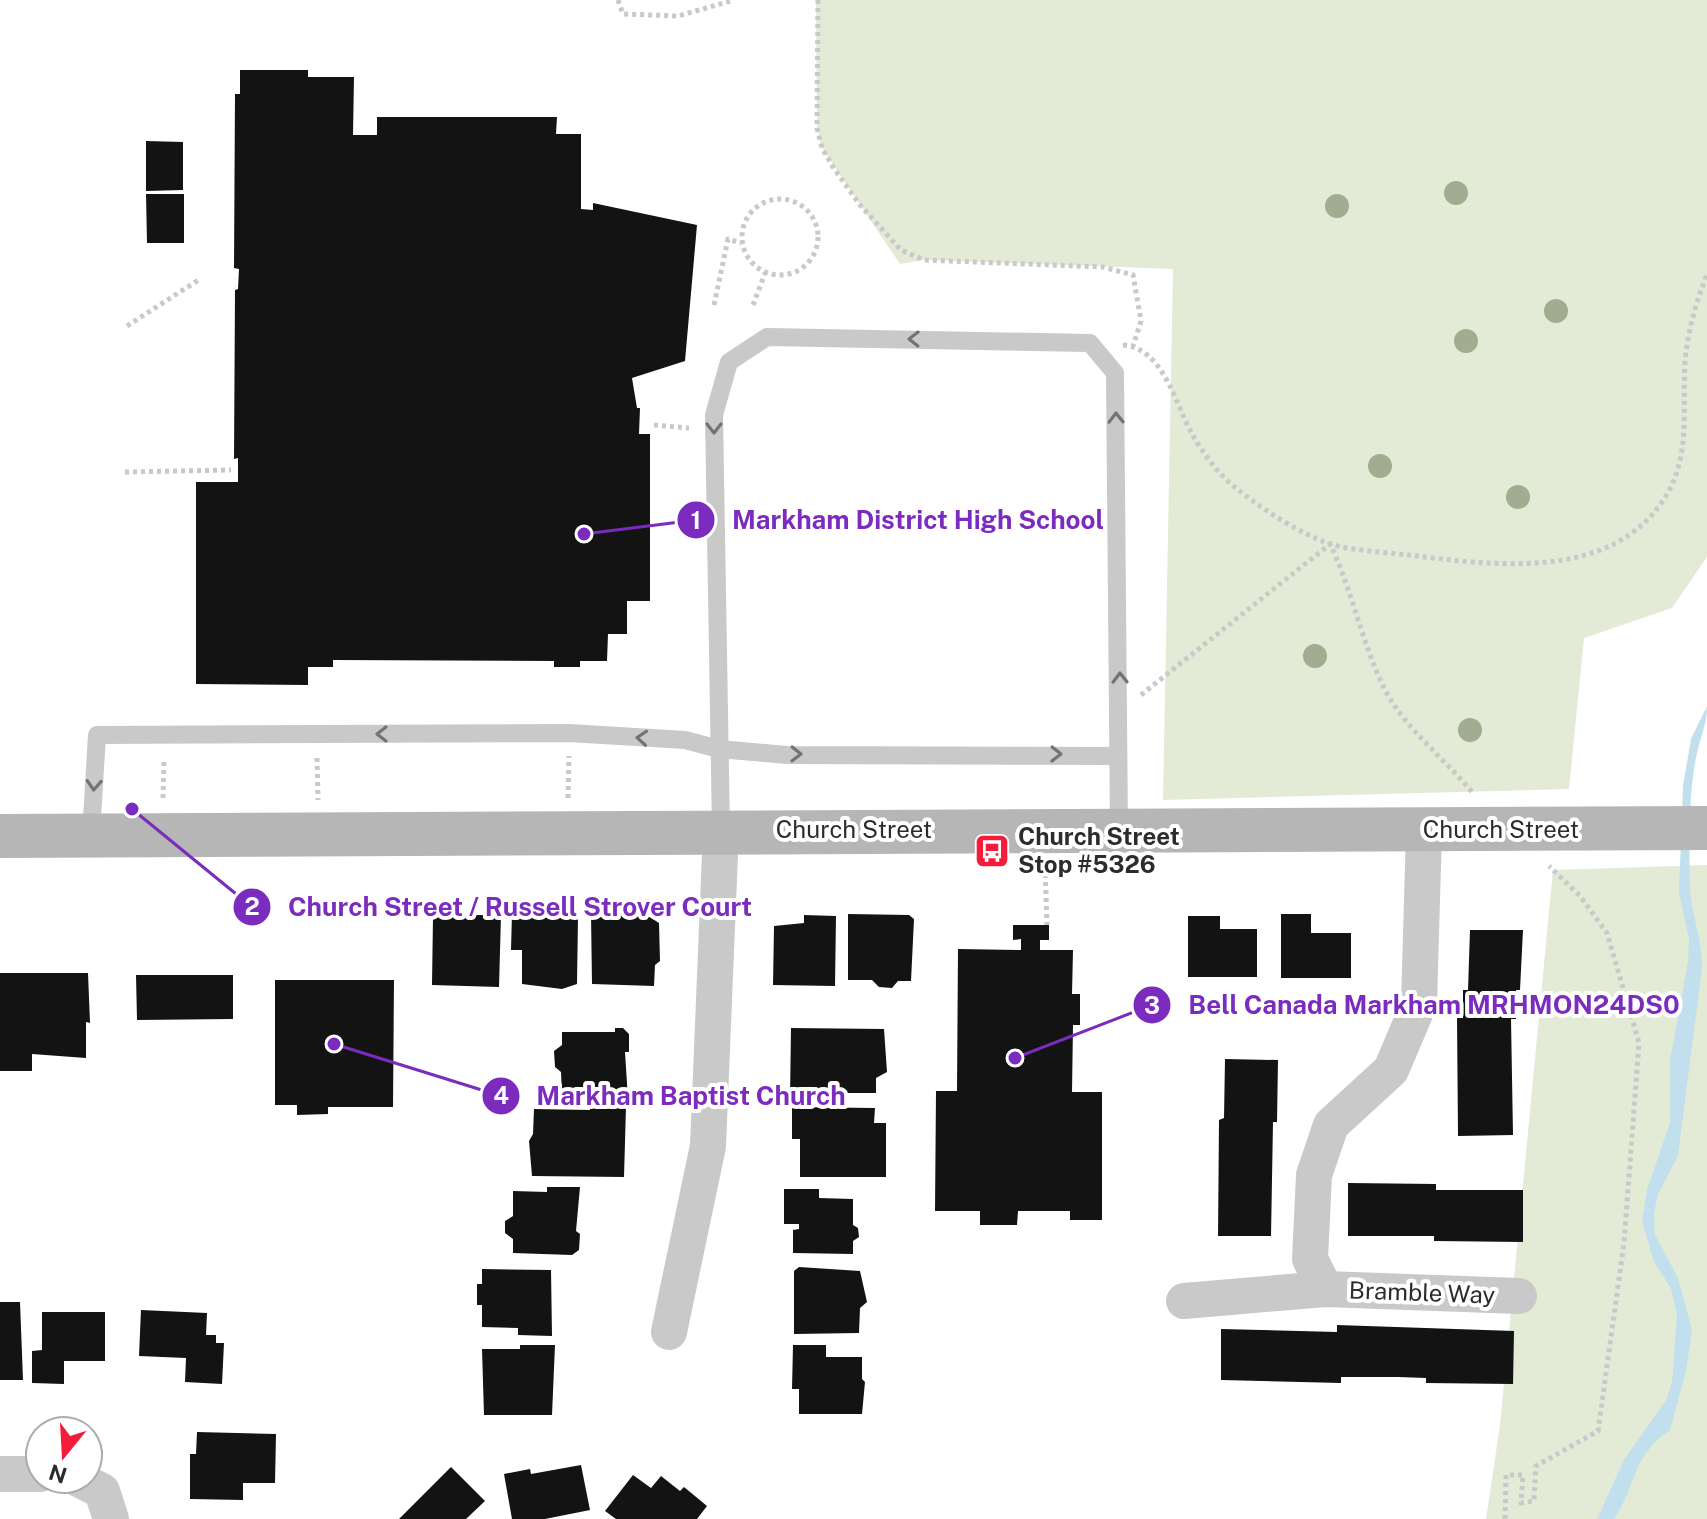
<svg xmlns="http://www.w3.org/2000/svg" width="1707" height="1519" font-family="'Public Sans',sans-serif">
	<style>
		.green { fill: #e3ebd7 }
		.water { fill: #c1dfed }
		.building { fill: #131313 }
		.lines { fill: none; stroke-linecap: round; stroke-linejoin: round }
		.path { stroke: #c9c9c9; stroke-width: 5; stroke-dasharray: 4 4; stroke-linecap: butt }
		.lane { stroke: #c9c9c9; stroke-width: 18 }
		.street { stroke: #c9c9c9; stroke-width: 36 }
		.secondary { stroke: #b6b6b6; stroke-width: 44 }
		.tree { fill: #a0ad90 }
		.oneway { stroke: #737373 }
		.labels { text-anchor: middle; stroke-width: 8; stroke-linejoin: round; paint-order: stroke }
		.street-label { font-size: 24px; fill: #2c2c2c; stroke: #fff }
		.poi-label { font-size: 24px; font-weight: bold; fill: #2c2c2c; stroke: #fff; text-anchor: start }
		.leader { fill: none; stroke: #7b2cbf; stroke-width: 3 }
		.callout-dot { fill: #7b2cbf; stroke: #fff; stroke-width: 3 }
		.mark-label { font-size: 24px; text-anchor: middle; font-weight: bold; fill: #fff }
		.callout-label { font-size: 26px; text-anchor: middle; font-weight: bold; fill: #7b2cbf; stroke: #fff; stroke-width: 8; stroke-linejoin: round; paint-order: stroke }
	</style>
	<rect width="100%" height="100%" fill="#fff"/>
	<g class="green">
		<path d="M816 0H1707V557L1672 608 1584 638 1569 789 1163 800 1173 269 924 260 900 264 822 148 817 128Z"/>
		<path d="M1707 865V1519H1486L1500 1425 1553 870Z"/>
	</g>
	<path class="water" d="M1707 706C1707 724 1701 735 1697 753 1688 792 1689 849 1690 889 1692 915 1702 940 1702 968L1678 1156 1658 1194 1654 1213 1655 1235 1678 1278 1692 1330 1686 1371 1670 1430C1632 1455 1637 1485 1614 1519H1597L1624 1460 1666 1400 1672 1382 1677 1314 1671 1288 1654 1262 1642 1221 1647 1190 1670 1123V1061L1688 962 1689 940 1679 892 1683 786 1691 739Z"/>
	<g class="building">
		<path d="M240 70H308V77H354L353 135H377V117H557L556 134H581V209L593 210V203L697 225 685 361 632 378 637 408H640L639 434H650V601H627V634H608L607 661H580V667H554V661L333 660V667H308V685L196 684V482H238V458L234 459 235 290 238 289 239 269 234 268 235 94H240Z"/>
		<path d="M146 141 183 142V190L146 191Z"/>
		<path d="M146 194H184V243H147Z"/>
		<path d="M512 913 578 917 577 984 562 989 522 984V950H511Z"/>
		<path d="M591 914 648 916 659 923 660 961 655 965 654 986 592 984Z"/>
		<path d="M848 914 909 915 914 919 911 981H898L892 988 879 987 872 980H848Z"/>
		<path d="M1281 914H1311V933H1351V978H1281Z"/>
		<path d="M472 915H501L499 987 432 985 433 917Z"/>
		<path d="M804 915 836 916 835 986 773 985 774 926 804 923Z"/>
		<path d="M1188 916H1220V929H1257V977H1188Z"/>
		<path d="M1013 925H1049V940H1040V950H1073L1072 994H1080V1025H1073L1072 1092H1102V1220H1070V1211H1018L1017 1225H980V1211H935L936 1091H957L958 949 1021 950V939L1013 940Z"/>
		<path d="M1470 930H1523L1520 990H1516V1019H1511L1513 1135 1458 1136 1457 1018H1463V990H1468Z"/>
		<path d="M0 973H88L90 1023 86 1022V1058L32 1054V1071H0Z"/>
		<path d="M136 975H233V1019L137 1020Z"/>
		<path d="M275 980H394L393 1107H328V1114L297 1115V1105H275Z"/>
		<path d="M615 1028H623L629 1034V1052H625L628 1099 562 1094 561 1072 555 1067 554 1051 562 1045V1032H615Z"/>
		<path d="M791 1028 884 1029 887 1072 876 1078V1093H826V1098H790Z"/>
		<path d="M1225 1059 1278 1060 1277 1122H1273L1271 1236H1218L1219 1120 1224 1118Z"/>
		<path d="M590 1106H626L624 1177 532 1176 529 1141 533 1134 534 1109 590 1110Z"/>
		<path d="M792 1107 875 1108 874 1123H886V1177H800V1139H792Z"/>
		<path d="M1348 1183 1436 1184V1190H1523V1242L1434 1241V1236H1348Z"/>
		<path d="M547 1187H580L576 1231 580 1234 579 1250 572 1255 513 1253V1239L505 1233V1221L513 1216V1191L547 1192Z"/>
		<path d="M784 1189H819V1198L853 1199V1225L858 1228 859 1237 853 1241V1254L793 1253V1230L799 1229V1224H784Z"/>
		<path d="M799 1267 860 1271 867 1302 860 1308 859 1333 794 1334V1271Z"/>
		<path d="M482 1269 551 1270 552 1336 518 1335V1328L482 1327V1305H477V1284H482Z"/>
		<path d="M0 1302H20L23 1380H0Z"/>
		<path d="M141 1310 207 1313 206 1335H216V1343H224L222 1384 185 1382 186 1358 139 1356Z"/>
		<path d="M42 1312H105V1361H64V1384L32 1383V1351L42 1350Z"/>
		<path d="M1337 1325 1514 1331 1513 1384 1426 1383V1378L1398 1377H1341V1383L1221 1380V1329L1337 1332Z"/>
		<path d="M520 1345H555L552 1415H484L482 1349H520Z"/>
		<path d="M793 1345H826V1357H862V1379L865 1382 862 1414H799V1389H792Z"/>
		<path d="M197 1432 276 1434 275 1483H243V1500L190 1499V1454H196Z"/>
		<path d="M581 1465 590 1510 545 1519H512L504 1474 530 1469 531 1474Z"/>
		<path d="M451 1467 485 1501 466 1519H399Z"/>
		<path d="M633 1475 651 1488 661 1476 680 1491 684 1487 707 1506 697 1519H616L605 1511Z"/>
	</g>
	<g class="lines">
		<g class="path">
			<path d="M618 0 623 14 678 16 734 0"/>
			<path d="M818 0 817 128 822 148 833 167 860 205 901 250 924 260 1103 267 1133 275 1141 321 1133 346"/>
			<circle cx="780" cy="237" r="38"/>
			<path d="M714 305 728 239 741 243"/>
			<path d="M753 305 765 273"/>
			<path d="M127 326 200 279"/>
			<path d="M1123 345C1163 348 1175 403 1191 432 1203 454 1220 477 1241 492 1265 511 1301 534 1330 544 1354 551 1384 552 1408 555 1491 565 1607 582 1662 502 1692 459 1682 411 1685 361 1688 330 1696 303 1707 274"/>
			<path d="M654 425 689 428"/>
			<path d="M125 472 231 470"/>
			<path d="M1141 695 1330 544C1354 593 1366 663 1394 705 1415 736 1448 763 1473 793"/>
			<path d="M317 758 318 800"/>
			<path d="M163 798 164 760"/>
			<path d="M568 798 569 756"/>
			<path d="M1045 866 1047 925"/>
			<path d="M1505 1519 1506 1475H1523L1521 1503 1534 1501 1536 1466 1598 1431 1624 1243 1639 1043 1607 933 1580 896 1549 866"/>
		</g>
		<g class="lane">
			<path d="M721 830 714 415 729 362 767 337 1090 343 1115 373 1119 831"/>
			<path d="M91 835 97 735 569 733 685 740 719 749 787 755 1118 756"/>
		</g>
		<g class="street">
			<path d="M1325 1289 1310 1259 1314 1175 1331 1125 1391 1070 1419 1004 1424 831"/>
			<path d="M1184 1301 1325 1289 1519 1296"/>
			<path d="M669 1332 708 1146 721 830"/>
			<path d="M0 1474H40"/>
			<path d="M78 1479 102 1491 111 1519"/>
		</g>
		<path class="secondary" d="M0 836 1707 828"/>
	</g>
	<g class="tree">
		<circle cx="1456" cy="193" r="12"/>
		<circle cx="1337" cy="206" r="12"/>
		<circle cx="1556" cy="311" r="12"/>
		<circle cx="1466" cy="341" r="12"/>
		<circle cx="1380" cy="466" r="12"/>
		<circle cx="1518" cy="497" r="12"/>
		<circle cx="1315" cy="656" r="12"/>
		<circle cx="1470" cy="730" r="12"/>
	</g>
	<defs><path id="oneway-chevron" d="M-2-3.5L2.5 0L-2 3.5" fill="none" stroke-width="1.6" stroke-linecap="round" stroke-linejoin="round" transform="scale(2)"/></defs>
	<g class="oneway">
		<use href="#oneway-chevron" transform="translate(914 339) rotate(-179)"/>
		<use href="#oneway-chevron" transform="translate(1116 418) rotate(-91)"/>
		<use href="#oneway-chevron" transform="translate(714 428) rotate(90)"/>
		<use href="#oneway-chevron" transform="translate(1120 678) rotate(-91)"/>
		<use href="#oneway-chevron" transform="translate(382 734) rotate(180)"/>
		<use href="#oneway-chevron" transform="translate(642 738) rotate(-176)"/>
		<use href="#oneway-chevron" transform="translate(796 754) rotate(1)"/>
		<use href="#oneway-chevron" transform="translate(1056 754) rotate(1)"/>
		<use href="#oneway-chevron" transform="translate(94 785) rotate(93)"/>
	</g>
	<defs>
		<g id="bus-square" transform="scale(1.8)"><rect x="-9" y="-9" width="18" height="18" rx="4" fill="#f31d3b" stroke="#fff"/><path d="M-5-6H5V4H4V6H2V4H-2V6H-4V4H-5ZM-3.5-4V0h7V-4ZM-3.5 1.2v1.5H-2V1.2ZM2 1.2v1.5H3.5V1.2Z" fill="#fff"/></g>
	</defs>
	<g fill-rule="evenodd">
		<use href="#bus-square" x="992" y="851"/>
	</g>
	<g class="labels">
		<g class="street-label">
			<text x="854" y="838">Church Street</text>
			<text x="1501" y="838">Church Street</text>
			<text transform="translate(1422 1293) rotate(2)" y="8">Bramble Way</text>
		</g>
		<g class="poi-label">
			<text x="1018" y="845">Church Street<tspan x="1018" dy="28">Stop #5326</tspan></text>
		</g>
	</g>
	<path class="leader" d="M584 534L696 520M132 809L252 907M1015 1058L1152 1005M334 1044L501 1096"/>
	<g class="callout-dot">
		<circle cx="584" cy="534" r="8"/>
		<circle cx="132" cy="809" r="8"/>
		<circle cx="1015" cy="1058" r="8"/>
		<circle cx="334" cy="1044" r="8"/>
		<circle cx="696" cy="520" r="20"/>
		<circle cx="252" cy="907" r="20"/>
		<circle cx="1152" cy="1005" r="20"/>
		<circle cx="501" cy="1096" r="20"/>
	</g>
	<g class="mark-label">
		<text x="696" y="529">1</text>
		<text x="252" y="915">2</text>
		<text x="1152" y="1014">3</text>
		<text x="501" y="1104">4</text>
	</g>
	<g class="callout-label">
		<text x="918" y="529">Markham District High School</text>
		<text x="520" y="916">Church Street / Russell Strover Court</text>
		<text x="1434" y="1014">Bell Canada Markham MRHMON24DS0</text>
		<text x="691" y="1105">Markham Baptist Church</text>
	</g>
	<g transform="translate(64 1455) rotate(198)"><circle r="38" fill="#ffffff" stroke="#ababab" stroke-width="2"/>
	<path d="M0-6L14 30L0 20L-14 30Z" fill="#f31d3b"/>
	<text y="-12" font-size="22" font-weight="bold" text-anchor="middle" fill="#2c2c2c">N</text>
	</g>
</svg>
